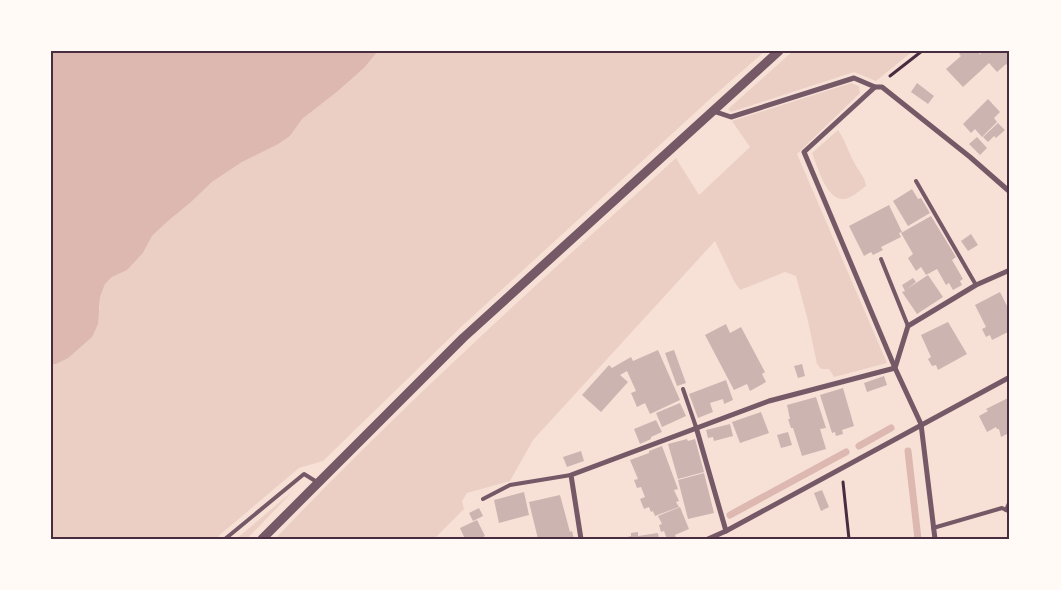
<svg xmlns="http://www.w3.org/2000/svg" width="1061" height="590" font-family="Ubuntu,sans-serif">
	<style>
		.green { fill: #ebcfc5 }
		.water { fill: #dcb8b0 }
		.lines { fill: none; stroke-linecap: round; stroke-linejoin: round }
		.stream { stroke: #dcb8b0; stroke-width: 7 }
		.building { fill: #ccb4b1 }
		.path { stroke: #4a2c40; stroke-width: 3 }
		.service { stroke: #755966; stroke-width: 4 }
		.minor { stroke: #755966; stroke-width: 5 }
		.tertiary { stroke: #755966; stroke-width: 9 }
		.neatline { fill: none; stroke: #4a2c40; stroke-width: 2 }
	</style>
	<rect width="100%" height="100%" fill="#f7e1d7"/>
	<g class="green">
		<path d="M378 51H765L709 100 461 327 323 461 299 468 215 539H51V364H56L100 308V297L105 284 112 277 127 269 143 253 152 236 168 221 190 203 212 182 242 162 290 136 301 119 338 91 364 68Z"/>
		<path d="M793 51H913L876 81 854 72 731 112 728 109Z"/>
		<path d="M851 83 859 86 860 93 797 154 887 363 834 377 829 369H821L817 364 808 321 796 276 785 272 740 290 734 281 715 241 533 440 510 481 467 493 462 501 464 509 434 539H275C402 405 539 282 676 158L699 195 750 147 732 121Z"/>
		<path d="M838 130C845 140 848 151 854 162 858 171 865 176 866 186 860 190 852 198 845 199 826 201 818 167 812 153Z"/>
		<path d="M293 491 247 539H236Z"/>
	</g>
	<path class="water" d="M51 51H378L364 68 338 91 302 119 290 136 278 144 242 162 212 182 190 203 168 221 152 236 143 253 127 270 112 277 105 284 100 297 98 324 92 337 68 358 56 364H51Z"/>
	<g class="lines">
		<g class="stream">
			<path d="M859 446 891 428"/>
			<path d="M908 451 918 539"/>
			<path d="M730 515 846 452"/>
		</g>
	</g>
	<g class="building">
		<path d="M962 51H977L980 54 983 51H1010V64L1008 66 1006 64 997 72 989 63 963 87 946 69 961 56 959 54Z"/>
		<path d="M917 83 934 96 928 104 911 92Z"/>
		<path d="M988 99 1000 112 994 118 997 122 982 137 975 129 971 133 963 124 982 105 991 114 982 105Z"/>
		<path d="M998 123 1005 130 996 138 994 136 988 142 983 137Z"/>
		<path d="M977 137 987 148 980 155 969 144Z"/>
		<path d="M912 189 918 199 921 198 930 213 908 226 893 201Z"/>
		<path d="M889 205 902 232 899 233 901 237 881 247 883 250 873 255 871 252 864 256 849 226Z"/>
		<path d="M931 216 956 257 952 260 963 279 960 281 962 285 953 290 949 283 946 285 937 269 926 275 921 267 916 271 908 258 913 254 901 233Z"/>
		<path d="M971 234 978 245 968 251 961 241Z"/>
		<path d="M928 275 943 297 917 314 902 292 905 291 902 285 913 278 916 282 907 289Z"/>
		<path d="M1000 292 1010 312V331L992 340 990 335 986 337 982 329 986 327 975 305Z"/>
		<path d="M948 322 967 354 938 370 936 365 932 366 928 359 931 357 921 335Z"/>
		<path d="M726 324 730 333 741 327 765 372 762 374 766 382 750 391 747 384 734 390 705 335Z"/>
		<path d="M658 350 680 400 650 414 645 403 637 407 631 393 636 391 627 371 620 375 628 382 601 412 582 395 609 365 612 368 631 357 633 361Z"/>
		<path d="M674 350 686 383 677 386 665 353Z"/>
		<path d="M802 364 805 376 798 378 794 366Z"/>
		<path d="M884 376 887 385 867 392 864 383Z"/>
		<path d="M726 380 733 400 724 404 723 399 710 403 713 412 698 418 689 394Z"/>
		<path d="M843 388 854 426 842 430 843 434 836 436 835 432 832 433 820 395Z"/>
		<path d="M816 397 826 428 820 429 826 449 802 456 793 428H791L788 419H790L787 405Z"/>
		<path d="M1010 397V426L1007 427 1009 433 1001 437 999 429H997L996 427 987 432 979 416 988 411 986 409Z"/>
		<path d="M680 403 686 416 662 427 656 413Z"/>
		<path d="M761 412 769 433 740 443 732 422Z"/>
		<path d="M656 420 662 432 651 437V439L640 444 634 429Z"/>
		<path d="M730 424 733 436 714 441 713 437 708 438 706 430Z"/>
		<path d="M788 432 792 445 781 448 777 435Z"/>
		<path d="M687 439 688 441 695 439 704 472 678 479 668 444Z"/>
		<path d="M662 446 678 489 674 490 679 501 676 502 679 507 655 516 653 511 651 512 649 507 644 509 640 499 645 497 641 487 637 488 634 480 638 479 630 460 649 453V451Z"/>
		<path d="M581 451 584 461 567 467 563 457Z"/>
		<path d="M704 473 714 513 688 519 678 480Z"/>
		<path d="M822 490 829 507 821 511 814 493Z"/>
		<path d="M524 492 529 515 499 523 494 500Z"/>
		<path d="M560 495 570 532 572 531 574 539H538L529 502Z"/>
		<path d="M680 507 689 529 675 535 676 538 667 539 664 531 661 532 659 525 662 524 658 516Z"/>
		<path d="M479 508 483 516 473 521 469 513Z"/>
		<path d="M477 520 485 536 480 539H465L460 528Z"/>
		<path d="M638 532V536L658 533 659 539H635V536L634 539H620L631 536V533Z"/>
	</g>
	<g class="lines">
		<g class="path">
			<path d="M890 76 922 51"/>
			<path d="M843 482 849 539"/>
		</g>
		<g class="service">
			<path d="M916 181 976 285"/>
			<path d="M881 259 908 326"/>
			<path d="M683 389 696 427"/>
			<path d="M483 499 510 485 571 475"/>
			<path d="M1006 510 1010 501"/>
			<path d="M933 528 1002 508 1010 512"/>
			<path d="M225 539 304 474 317 482"/>
		</g>
		<g class="minor">
			<path d="M875 87H882L970 157 1010 192"/>
			<path d="M713 111 731 117 854 78 875 87 804 152 895 368 921 424 935 539"/>
			<path d="M696 427 726 531"/>
			<path d="M581 539 571 475 769 401 895 368 908 326 976 285 1010 270"/>
			<path d="M708 539 726 531 1010 377"/>
		</g>
		<path class="tertiary" d="M262 539 463 338 779 51"/>
	</g>
	<rect width="1061" height="590" fill="none" stroke="#fffaf5" stroke-width="105"/>
	<rect x="52" y="52" width="956" height="486" class="neatline"/>
</svg>
